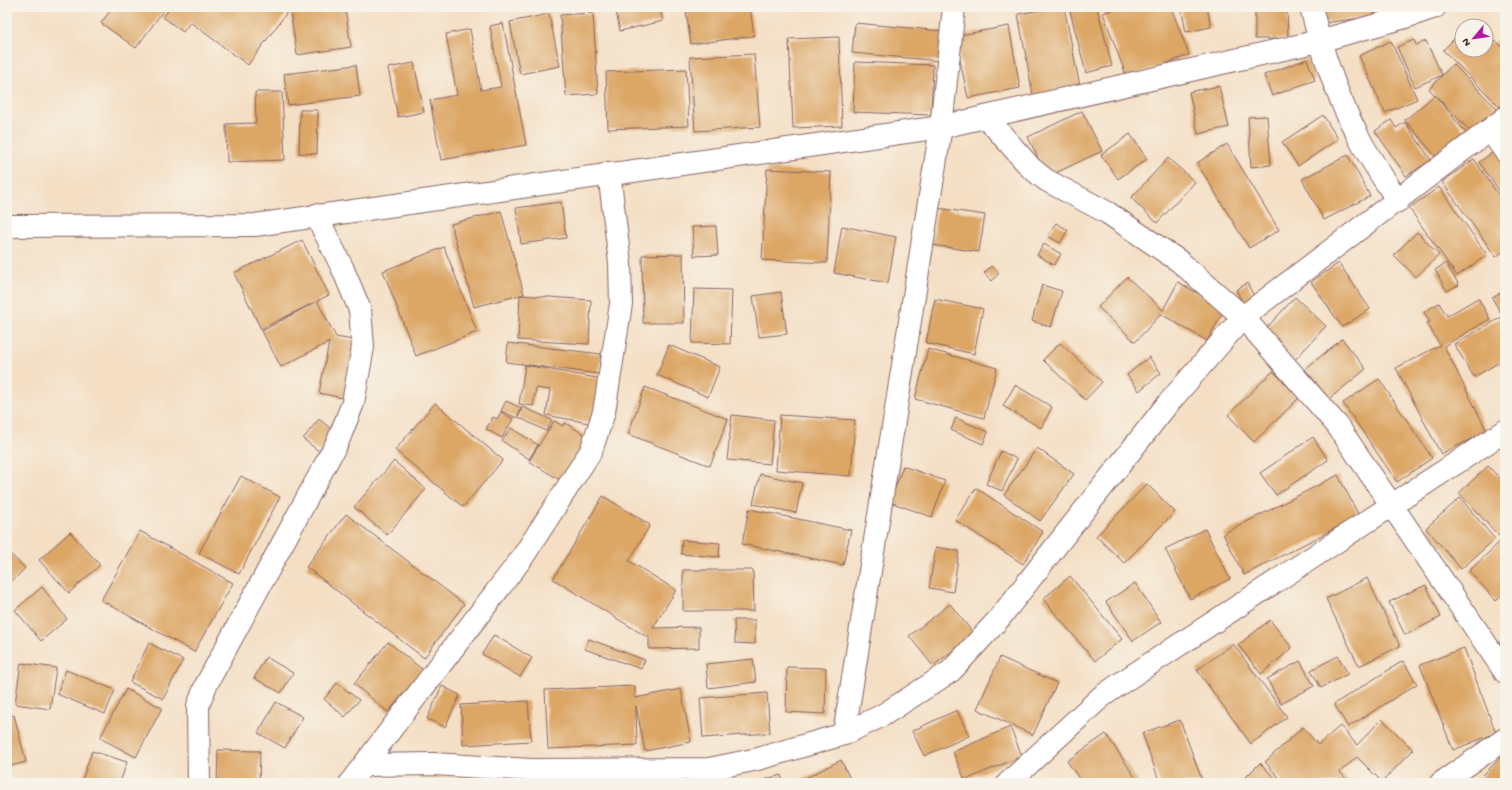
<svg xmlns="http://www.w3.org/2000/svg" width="1512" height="790" font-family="'Gochi Hand',sans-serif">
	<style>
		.building { fill: #dca665 }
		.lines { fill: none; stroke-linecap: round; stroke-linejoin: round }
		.minor-casing { stroke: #866261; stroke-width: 24 }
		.major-casing { stroke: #866261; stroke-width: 24 }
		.minor { stroke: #fff; stroke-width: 22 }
		.major { stroke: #fff; stroke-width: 22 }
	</style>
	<rect width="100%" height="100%" fill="#f7f3e8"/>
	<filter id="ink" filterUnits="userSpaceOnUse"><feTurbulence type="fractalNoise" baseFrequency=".025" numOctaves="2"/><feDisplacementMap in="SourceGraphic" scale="8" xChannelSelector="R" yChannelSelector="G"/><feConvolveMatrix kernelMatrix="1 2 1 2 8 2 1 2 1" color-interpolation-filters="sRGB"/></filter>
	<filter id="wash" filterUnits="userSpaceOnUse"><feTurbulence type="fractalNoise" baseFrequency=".012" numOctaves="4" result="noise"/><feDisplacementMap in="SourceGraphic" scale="16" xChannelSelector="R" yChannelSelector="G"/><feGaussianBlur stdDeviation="0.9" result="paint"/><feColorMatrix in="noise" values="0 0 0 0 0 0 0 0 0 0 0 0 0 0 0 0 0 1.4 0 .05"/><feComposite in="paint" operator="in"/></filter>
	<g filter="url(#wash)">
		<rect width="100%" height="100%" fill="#f4dfc5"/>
		<g id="blocks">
			<g class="building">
				<path d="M113 7H166L136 48 101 23Z"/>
				<path d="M171 7H291L248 65 190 22 183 32 163 17Z"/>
				<path d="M316 7H345L351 47 297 55 290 11Z"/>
				<path d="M615 7H659L663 21 620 31Z"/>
				<path d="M716 7H750L754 36 691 44 686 11Z"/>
				<path d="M1057 7H1064L1080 86 1033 95 1018 14Z"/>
				<path d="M1069 7H1097L1112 66 1086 73Z"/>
				<path d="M1120 7H1171L1189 55 1127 78 1103 13Z"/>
				<path d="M1181 7H1207L1211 27 1186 32Z"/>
				<path d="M1255 7H1287L1288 39H1255Z"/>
				<path d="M1322 7H1376L1377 16 1324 23Z"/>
				<path d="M593 13 598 94 566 96 560 15Z"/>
				<path d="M549 14 560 66 520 74 510 22Z"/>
				<path d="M503 23 526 145 441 160 430 100 457 95 446 34 470 29 481 90 501 87 490 26Z"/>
				<path d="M855 23 943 31 940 61 852 53Z"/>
				<path d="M1009 26 1020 88 968 98 955 36Z"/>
				<path d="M1462 31V50H1486V37L1493 44 1496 41 1505 50 1502 55 1505 58V102L1500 107 1443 50Z"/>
				<path d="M839 37 842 126 793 128 789 39Z"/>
				<path d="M1414 40 1416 45 1426 41 1442 75 1415 87 1397 47Z"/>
				<path d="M1391 41 1417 99 1385 113 1359 56Z"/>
				<path d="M754 54 760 127 695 131 690 57Z"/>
				<path d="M1307 59 1315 80 1272 96 1264 75Z"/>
				<path d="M855 62 933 65 931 115 853 112Z"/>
				<path d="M414 63 424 112 398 117 388 68Z"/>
				<path d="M1453 64 1497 109 1472 133 1429 89Z"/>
				<path d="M356 65 360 96 288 105 284 74Z"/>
				<path d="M686 69 689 126 608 129 606 72Z"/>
				<path d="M1219 86 1229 127 1198 134 1189 92Z"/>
				<path d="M255 92H282L285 160 227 162 226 124 256 123Z"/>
				<path d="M1435 95 1466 133 1437 158 1405 120Z"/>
				<path d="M300 110H318L317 154 299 153Z"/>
				<path d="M1082 111 1102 151 1047 177 1028 137Z"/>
				<path d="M1323 115 1338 139 1298 166 1282 142Z"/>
				<path d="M1267 116 1271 165 1251 167 1248 117Z"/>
				<path d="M1391 120 1396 128 1405 122 1431 160 1406 176 1375 131Z"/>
				<path d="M1130 134 1147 159 1118 179 1101 155Z"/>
				<path d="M1227 144 1279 230 1249 248 1197 163Z"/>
				<path d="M1499 148 1505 157V199L1479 162Z"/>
				<path d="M1348 155 1370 196 1324 220 1302 179Z"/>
				<path d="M1168 158 1195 182 1157 223 1131 198Z"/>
				<path d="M1474 159 1505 204V250L1496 257 1442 182Z"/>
				<path d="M767 169 831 172 827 263 762 260Z"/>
				<path d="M1439 187 1487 255 1457 276 1409 208Z"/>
				<path d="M561 202 566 238 521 244 516 208Z"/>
				<path d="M937 208 985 215 979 252 932 245Z"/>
				<path d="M501 211 524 294 474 307 451 224Z"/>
				<path d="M1056 223 1068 230 1060 243 1048 236Z"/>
				<path d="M716 226 718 255 694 256 692 227Z"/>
				<path d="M842 226 896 237 888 283 834 273Z"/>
				<path d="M1417 232 1439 255 1416 277 1394 255Z"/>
				<path d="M302 240 329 295 317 301 336 337 359 341 347 399 319 393 329 342 281 367 262 331 315 302 261 329 234 273Z"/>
				<path d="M1044 244 1061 254 1054 265 1037 255Z"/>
				<path d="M444 247 477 332 416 356 383 271Z"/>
				<path d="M683 254 684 323H643L642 255Z"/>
				<path d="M1339 263 1370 309 1342 327 1311 282Z"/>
				<path d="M1446 263 1459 285 1447 291 1435 270Z"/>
				<path d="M991 266 999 273 992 281 984 273Z"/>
				<path d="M1127 277 1163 310 1178 282 1225 309 1207 341 1161 314 1135 342 1098 307Z"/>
				<path d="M1247 283 1255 298 1244 305 1236 290Z"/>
				<path d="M1042 285 1062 291 1051 327 1032 321Z"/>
				<path d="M694 289 732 290 730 344 692 343Z"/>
				<path d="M1505 290V320L1492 298Z"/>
				<path d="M781 292 787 334 759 337 753 296Z"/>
				<path d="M520 295 591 300 589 344 518 340Z"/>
				<path d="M1295 297 1326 326 1293 362 1262 333Z"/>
				<path d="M1478 298 1490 319 1444 346 1487 431 1441 454 1396 368 1440 345 1427 323 1430 322 1424 312 1439 303 1447 316Z"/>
				<path d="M935 299 983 309 974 354 926 343Z"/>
				<path d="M1502 317 1505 322V359L1474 377 1454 344Z"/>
				<path d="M1342 339 1366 369 1329 399 1305 369Z"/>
				<path d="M508 343 601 354 599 374 506 362Z"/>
				<path d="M1060 343 1102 382 1085 400 1043 360Z"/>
				<path d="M669 345 720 367 708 397 657 375Z"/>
				<path d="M928 349 997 368 984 418 915 399Z"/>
				<path d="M1149 357 1161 373 1139 391 1127 375Z"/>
				<path d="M525 365 602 379 594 424 546 415 550 390 536 388 533 406 519 404Z"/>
				<path d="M1273 371 1299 398 1254 442 1228 415Z"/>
				<path d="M1379 379 1432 458 1397 482 1343 403Z"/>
				<path d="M1015 385 1052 407 1041 428 1003 406Z"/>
				<path d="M645 387 728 419 710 466 628 434Z"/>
				<path d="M506 401 521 408 517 418 501 411Z"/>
				<path d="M435 403 503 460 463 507 395 450Z"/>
				<path d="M523 407 552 420 546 431 518 417Z"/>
				<path d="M501 412 513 419 502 438 486 429 493 417 497 419Z"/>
				<path d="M732 415 774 420 770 464 727 460Z"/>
				<path d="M780 415 855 420 851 476 776 470Z"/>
				<path d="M956 418 988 432 983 444 951 430Z"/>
				<path d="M319 419 335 432 320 452 303 439Z"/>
				<path d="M554 421 563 426 565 423 589 437 563 482 529 461Z"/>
				<path d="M511 428 538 445 529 459 502 441Z"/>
				<path d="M1313 437 1328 460 1276 495 1260 473Z"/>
				<path d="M1037 448 1074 474 1040 521 1004 495Z"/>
				<path d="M1001 451 1017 459 1002 491 986 484Z"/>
				<path d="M394 461 426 489 387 535 354 507Z"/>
				<path d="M903 466 945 481 932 517 890 502Z"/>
				<path d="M1488 466 1505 484V530L1499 536 1459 493Z"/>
				<path d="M760 474 802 483 796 513 753 504Z"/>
				<path d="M1338 475 1359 516 1244 575 1223 534Z"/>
				<path d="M241 476 280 497 239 574 199 553Z"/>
				<path d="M1147 484 1175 512 1124 563 1096 536Z"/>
				<path d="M976 488 1043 532 1023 564 955 520Z"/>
				<path d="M603 496 650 525 629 561 676 590 653 628 699 627V648L649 649V635L647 637 553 579Z"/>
				<path d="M1460 498 1495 539 1461 569 1426 528Z"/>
				<path d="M749 509 851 530 843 565 742 544Z"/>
				<path d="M346 514 464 604 424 658 306 567Z"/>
				<path d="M1205 529 1230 579 1190 599 1165 549Z"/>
				<path d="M140 531 233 583 194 652 101 600Z"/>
				<path d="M70 532 100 565 69 593 39 560Z"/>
				<path d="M1505 537V593L1496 601 1469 571Z"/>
				<path d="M682 540 720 543 719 557 681 554Z"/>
				<path d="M936 547 959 551 953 592 929 588Z"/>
				<path d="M7 551 25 568 7 587Z"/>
				<path d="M683 570H753L754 611H683Z"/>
				<path d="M1070 576 1122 639 1095 661 1043 599Z"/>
				<path d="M1367 578 1400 646 1359 666 1326 599Z"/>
				<path d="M1135 583 1161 622 1133 641 1106 602Z"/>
				<path d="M1426 585 1441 617 1405 635 1389 602Z"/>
				<path d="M42 587 67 619 41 641 15 610Z"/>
				<path d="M950 604 974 634 933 666 909 636Z"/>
				<path d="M734 620H755V644L735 643Z"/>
				<path d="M1270 620 1292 648 1261 674 1238 645Z"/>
				<path d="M494 635 532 658 520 677 482 654Z"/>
				<path d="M589 639 645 660 641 669 585 649Z"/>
				<path d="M388 642 423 670 388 712 354 684Z"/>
				<path d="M149 643 183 660 163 699 130 682Z"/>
				<path d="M1233 644 1287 717 1251 744 1197 670Z"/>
				<path d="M1464 648 1496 733 1453 750 1420 665Z"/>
				<path d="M1338 656 1348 674 1321 688 1311 670Z"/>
				<path d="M266 657 293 673 281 693 254 678Z"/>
				<path d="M1000 657 1057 683 1033 735 977 709Z"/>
				<path d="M753 659 756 682 708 688 706 664Z"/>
				<path d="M1300 661 1314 686 1281 704 1267 679Z"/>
				<path d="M1403 661 1417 684 1348 727 1334 704Z"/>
				<path d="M21 663 56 668 50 709 15 704Z"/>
				<path d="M787 667 826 668 825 714 786 712Z"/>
				<path d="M66 670 115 690 105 714 57 694Z"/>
				<path d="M337 683 359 700 345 717 324 699Z"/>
				<path d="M442 686 460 695 445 727 427 719Z"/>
				<path d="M635 686V698L681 689 691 742 645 751 636 706 637 745 548 749 545 690Z"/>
				<path d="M126 689 162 708 136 757 100 738Z"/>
				<path d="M767 693 770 733 703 738 700 698Z"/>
				<path d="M528 701 531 741 463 745 461 705Z"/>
				<path d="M276 702 303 717 285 748 258 733Z"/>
				<path d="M957 710 969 736 924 756 912 731Z"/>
				<path d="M14 715 26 762 7 767V717Z"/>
				<path d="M1382 719 1413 750 1382 782 1357 757 1340 772 1350 783H1284L1265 762 1303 727 1318 745 1340 726 1357 745Z"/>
				<path d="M1180 720 1203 783H1160L1142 733Z"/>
				<path d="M1010 727 1022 756 965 780 953 752Z"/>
				<path d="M1106 734 1139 783H1082L1067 761Z"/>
				<path d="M218 750 260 751 259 783H217Z"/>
				<path d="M92 751 127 762 120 783H81Z"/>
				<path d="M1505 753V783H1491L1483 775Z"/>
				<path d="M841 760 852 783H796Z"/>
				<path d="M1260 763 1279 783H1240Z"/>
				<path d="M781 775 783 783H752Z"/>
			</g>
		</g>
	</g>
	<g filter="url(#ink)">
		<use href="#blocks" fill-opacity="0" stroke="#866261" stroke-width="1"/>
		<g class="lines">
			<g class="minor-casing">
				<g id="minor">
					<path d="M1311 7C1322 52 1336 95 1358 136 1369 158 1384 179 1398 201"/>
					<path d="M986 117 1031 168 1046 180 1108 213 1179 261 1243 317 1337 425 1505 672"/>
					<path d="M1490 130 1505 151"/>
					<path d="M844 734 941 127 954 7"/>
					<path d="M365 765 433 764 531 770 709 769 758 759 844 734 883 715 951 671 998 620 1166 406 1243 317 1505 118"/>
					<path d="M199 783 198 706 206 685 338 441 353 403 363 347 360 310 342 267 316 215"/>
					<path d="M350 783 522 558 591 451 604 412 621 304 620 263 609 173"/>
					<path d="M1008 783 1101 697 1121 683 1505 431"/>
					<path d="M1441 783 1505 739"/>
				</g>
			</g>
			<g class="major-casing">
				<path id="major" d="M7 226 255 225 941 127 1319 41 1402 18 1435 7"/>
			</g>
			<use href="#minor" class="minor"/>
			<use href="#major" class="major"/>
		</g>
	</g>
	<rect width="1512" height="790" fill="none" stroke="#f7f3e8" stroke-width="24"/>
	<g transform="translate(1474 38) rotate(241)"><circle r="19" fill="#f7f3e8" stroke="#b29e9c"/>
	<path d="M0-3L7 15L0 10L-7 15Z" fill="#b5179e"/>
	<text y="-6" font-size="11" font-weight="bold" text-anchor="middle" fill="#4a1f2b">N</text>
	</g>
</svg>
